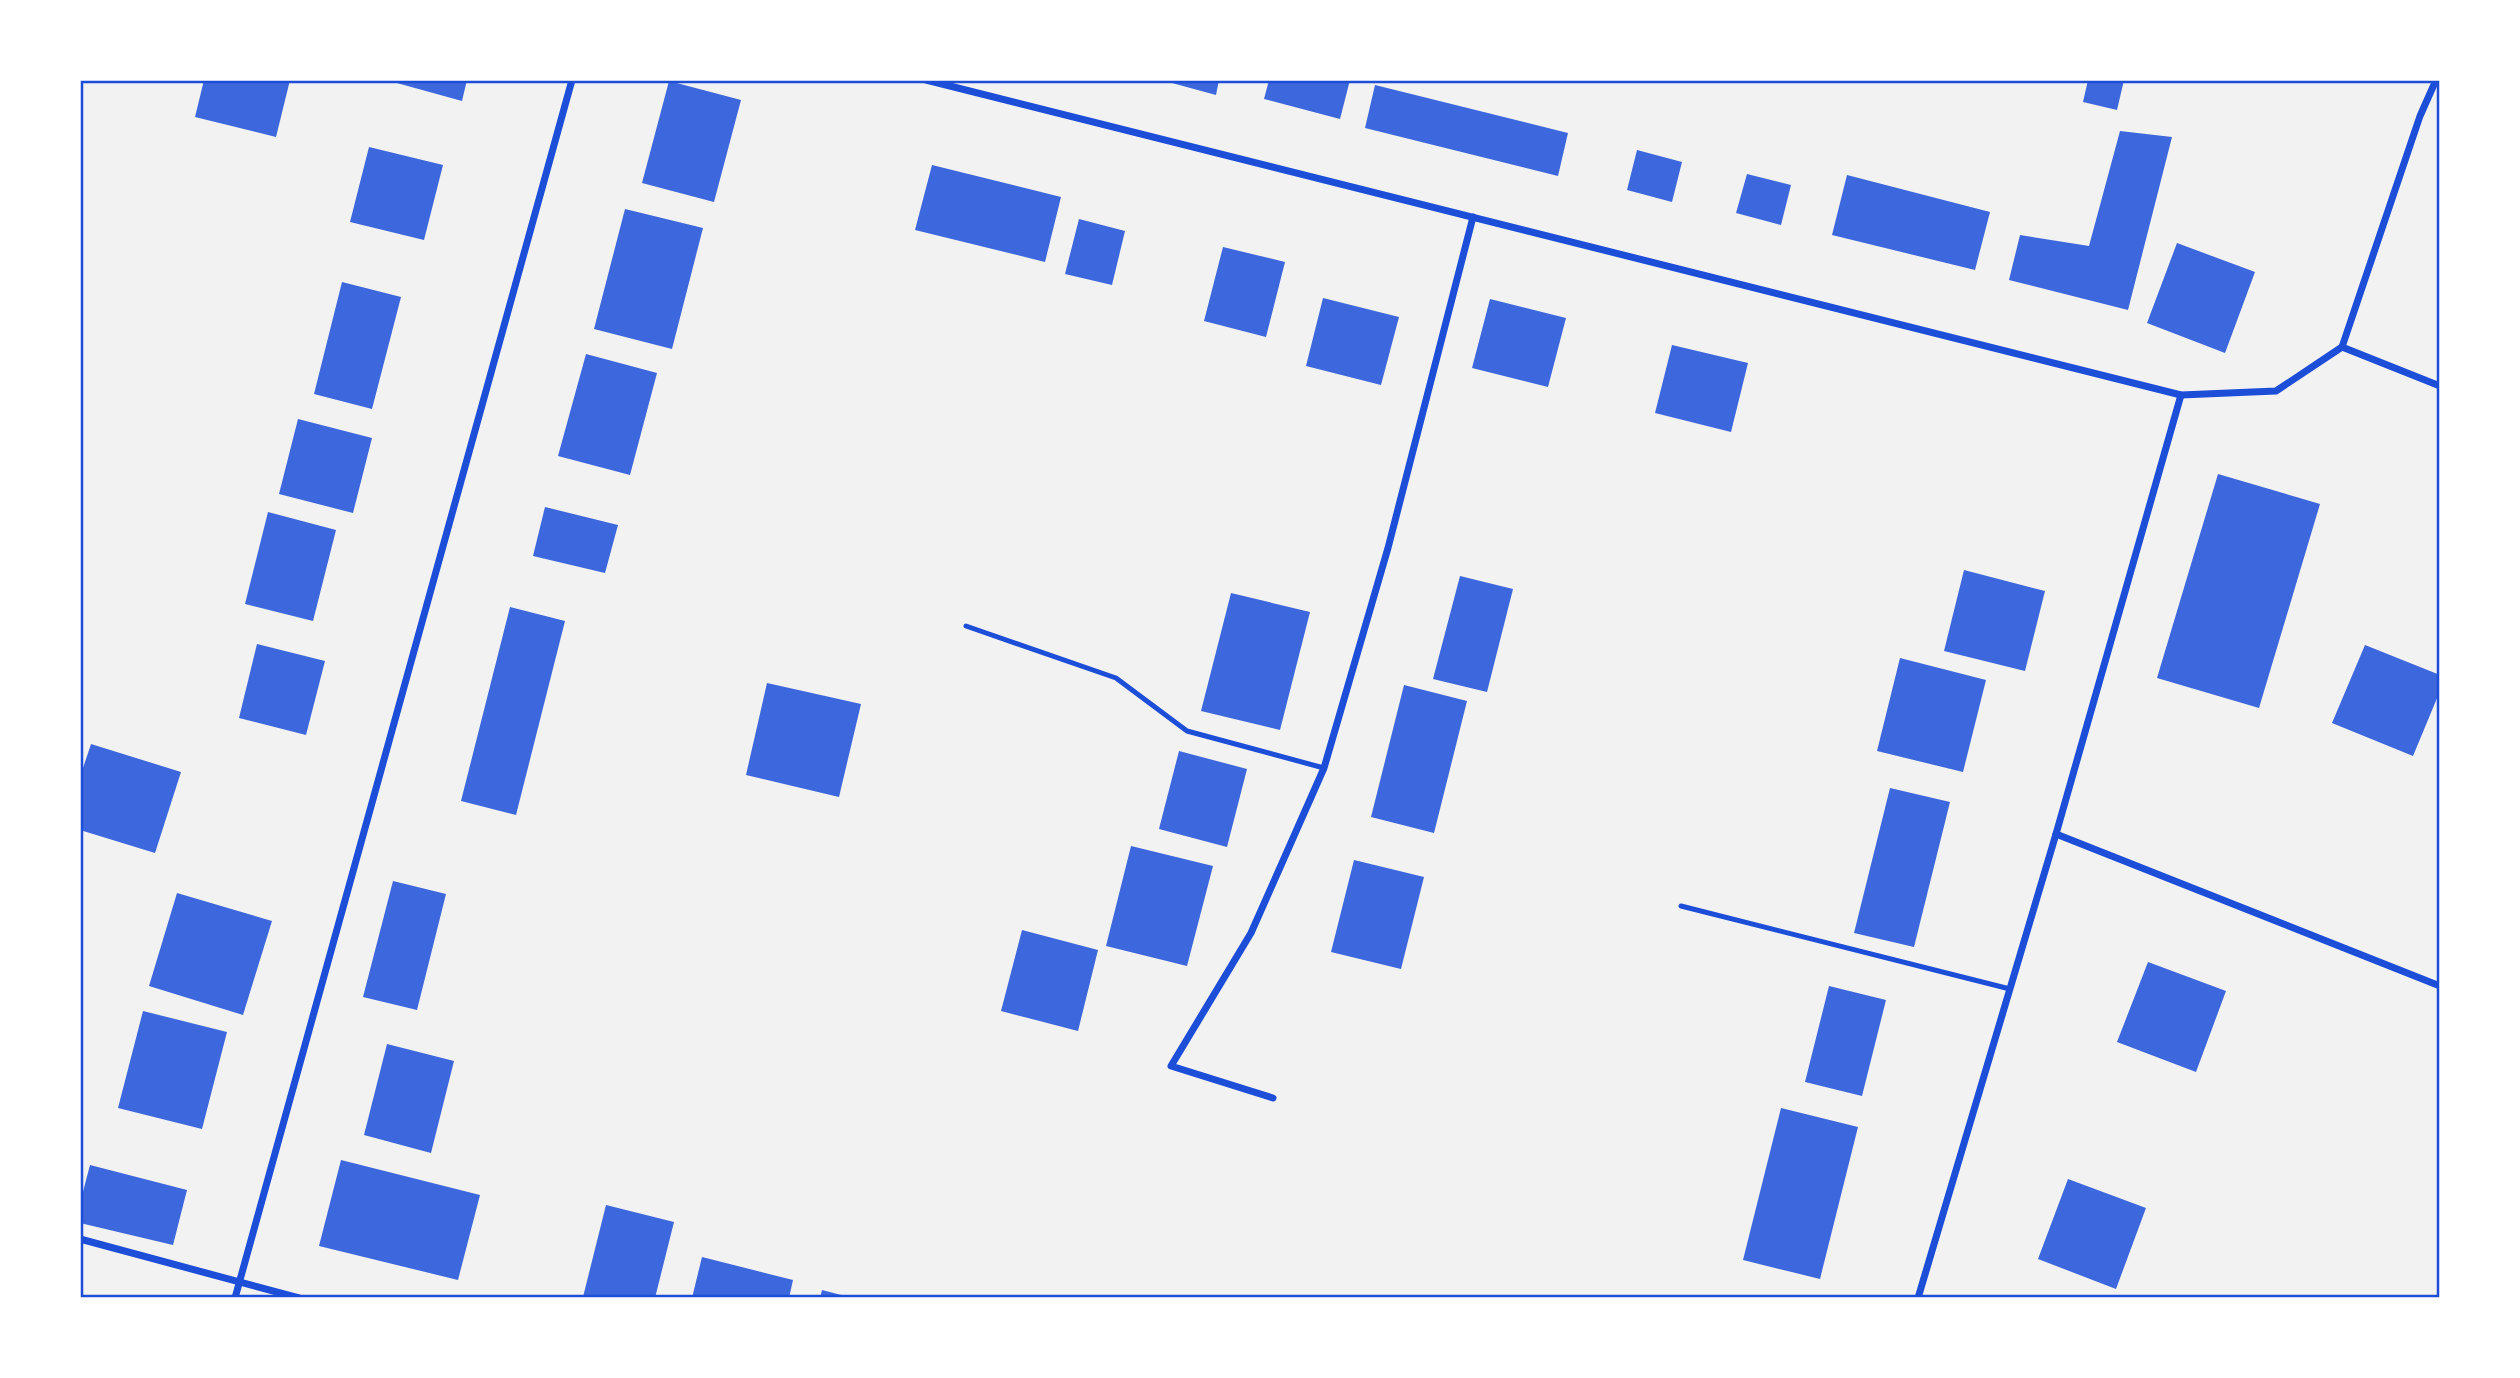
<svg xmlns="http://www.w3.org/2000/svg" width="2520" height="1378" font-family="Ubuntu,sans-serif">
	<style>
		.building { fill: #3d67dc }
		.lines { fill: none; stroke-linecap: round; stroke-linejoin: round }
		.service { stroke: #1d4ed8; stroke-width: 5 }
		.minor { stroke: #1d4ed8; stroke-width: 7 }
		.neatline { fill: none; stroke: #1d4ed8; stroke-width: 2.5 }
	</style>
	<rect width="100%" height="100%" fill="#f2f2f2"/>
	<g class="building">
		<path d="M204 80H290L276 137 195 117Z"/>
		<path d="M386 80H467L462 101Z"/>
		<path d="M1161 80H1219L1216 95Z"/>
		<path d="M1269 80H1350L1340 119 1264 99Z"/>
		<path d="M2088 80H2124L2117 110 2083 102Z"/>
		<path d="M669 81 741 100 714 202 642 183Z"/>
		<path d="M1375 85 1568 133 1558 176 1365 128Z"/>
		<path d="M2120 131 2172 137 2128 310 2009 280 2020 235 2089 246Z"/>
		<path d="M369 147 443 165 424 240 350 222Z"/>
		<path d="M1637 150 1682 162 1672 202 1627 190Z"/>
		<path d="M932 165 1061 197 1045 262 915 230Z"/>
		<path d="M1747 174 1791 185 1781 225 1736 213Z"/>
		<path d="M1847 175 1990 212 1975 270 1832 235Z"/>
		<path d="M625 209 703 228 672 349 594 329Z"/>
		<path d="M1079 219 1125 231 1112 285 1065 274Z"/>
		<path d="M2177 243 2255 272 2225 353 2147 323Z"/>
		<path d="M1223 247 1285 262 1266 337 1204 321Z"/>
		<path d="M342 282 401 297 372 409 314 394Z"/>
		<path d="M1323 298 1399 317 1381 385 1306 366Z"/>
		<path d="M1490 299 1566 318 1548 387 1472 368Z"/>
		<path d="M1672 345 1748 363 1731 432 1655 413Z"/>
		<path d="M586 354 657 373 630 475 558 456Z"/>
		<path d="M298 419 372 438 353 513 279 494Z"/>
		<path d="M2218 474 2320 504 2259 708 2157 678Z"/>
		<path d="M545 507 618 525 605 573 533 556Z"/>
		<path d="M268 512 336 530 313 621 245 604Z"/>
		<path d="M1964 570 2045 591 2025 671 1944 651Z"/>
		<path d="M1460 576 1513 589 1487 692 1433 679Z"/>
		<path d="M1231 593 1310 612 1280 730 1201 711Z"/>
		<path d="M510 607 565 621 516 815 461 801Z"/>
		<path d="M257 644 325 661 306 735 239 718Z"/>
		<path d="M2365 645 2440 675V691L2413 756 2332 723Z"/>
		<path d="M1900 658 1986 680 1963 772 1877 751Z"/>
		<path d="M767 683 861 704 839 797 746 775Z"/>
		<path d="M1404 685 1467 701 1434 833 1371 817Z"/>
		<path d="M91 744 181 772 155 853 80 830V777Z"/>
		<path d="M1179 751 1247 769 1227 847 1159 829Z"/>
		<path d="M1890 788 1950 802 1914 947 1854 933Z"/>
		<path d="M1131 846 1213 866 1187 966 1106 946Z"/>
		<path d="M1354 860 1424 877 1401 969 1331 952Z"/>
		<path d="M393 881 446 894 417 1010 363 997Z"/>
		<path d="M177 893 272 921 243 1015 149 986Z"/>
		<path d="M1022 930 1098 950 1078 1031 1001 1011Z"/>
		<path d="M2148 962 2226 991 2196 1072 2117 1042Z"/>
		<path d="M1829 986 1886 1000 1862 1096 1805 1082Z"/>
		<path d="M143 1011 227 1032 202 1129 118 1108Z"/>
		<path d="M387 1044 454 1061 431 1153 364 1135Z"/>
		<path d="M1781 1108 1858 1127 1820 1279 1743 1260Z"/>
		<path d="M341 1160 480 1195 458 1280 319 1246Z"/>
		<path d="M90 1165 187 1190 173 1245 80 1223V1203Z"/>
		<path d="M2068 1179 2146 1208 2116 1289 2038 1259Z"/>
		<path d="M606 1205 674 1222 655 1298 583 1297Z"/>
		<path d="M702 1257 793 1280 789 1298H692Z"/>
		<path d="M822 1290 849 1297V1298H820Z"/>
	</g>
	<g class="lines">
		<g class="service">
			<path d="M966 626 1116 678 1187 731 1324 768"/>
			<path d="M1681 906 2010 989"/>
		</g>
		<g class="minor">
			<path d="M926 80 2181 395 2276 391 2342 347 2440 386"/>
			<path d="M2342 347 2420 116 2436 80"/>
			<path d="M2056 834 2440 986"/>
			<path d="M1273 1098 1171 1066 1251 933 1324 768 1388 548 1473 217"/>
			<path d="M80 1239 299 1298"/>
			<path d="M235 1298 572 80"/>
			<path d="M1918 1298 2056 834 2181 395"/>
		</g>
	</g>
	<rect width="2520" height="1378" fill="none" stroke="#ffffff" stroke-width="164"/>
	<rect x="82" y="82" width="2356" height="1214" class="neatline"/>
</svg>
